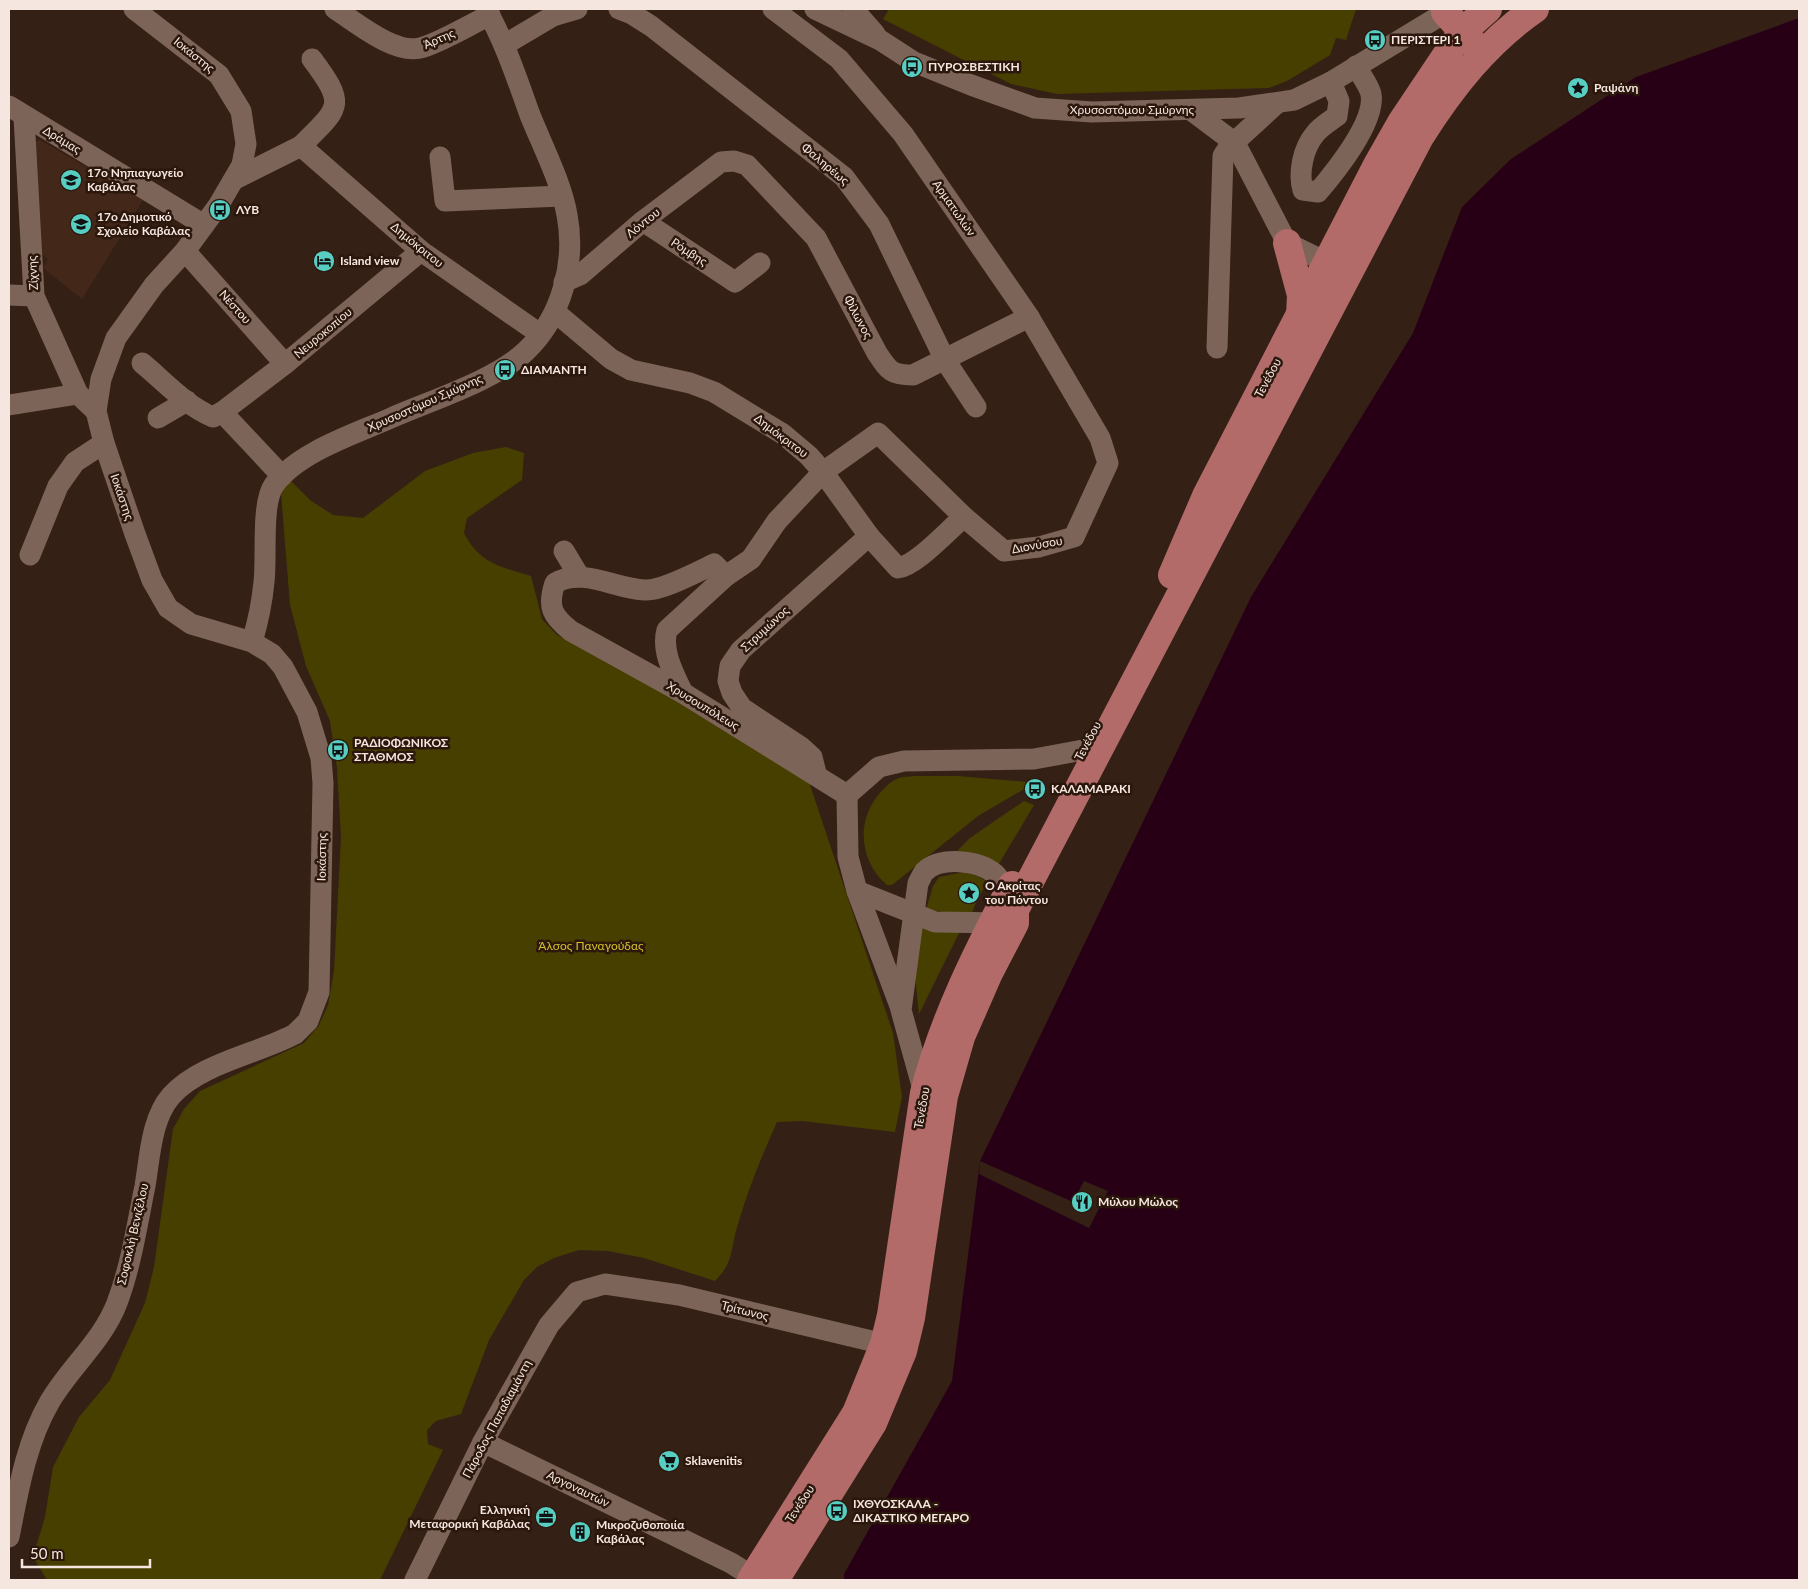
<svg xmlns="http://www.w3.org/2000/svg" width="1808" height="1589" font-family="Lato,sans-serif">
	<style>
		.built { fill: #432719 }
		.green { fill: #473f00 }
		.water { fill: #270015 }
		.pier { fill: #352016 }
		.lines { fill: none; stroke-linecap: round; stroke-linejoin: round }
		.minor { stroke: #7d6458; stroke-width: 21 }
		.major { stroke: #b26b68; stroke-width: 28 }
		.labels { text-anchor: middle; stroke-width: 5; stroke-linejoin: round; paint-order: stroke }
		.street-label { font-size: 12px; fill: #f5e6df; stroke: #2b170c }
		.poi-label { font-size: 12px; font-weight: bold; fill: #f5e6df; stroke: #2b170c; text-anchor: start }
		.park-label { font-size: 12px; fill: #d2c129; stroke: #2b170c }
	</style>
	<rect width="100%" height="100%" fill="#352016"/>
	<path class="built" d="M40 140 143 200 82 299 43 268 48 259 36 249 29 143Z"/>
	<g class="green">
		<path d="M889 9H1356L1346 40 1336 38 1330 55 1287 81 1269 88 1057 94 1011 84 883 19Z"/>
		<path d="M506 447 524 453 522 480 467 518 464 533C479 563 501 567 531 576L542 619 557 635 623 668 807 776 893 1033 902 1097 895 1132 802 1121 777 1122C762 1155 748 1190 738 1224 730 1249 735 1261 715 1281L644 1258 608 1251 579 1250 554 1258 537 1267 524 1280 489 1340 461 1414 436 1421 427 1430 428 1444 443 1450 380 1580H47L33 1557 45 1517 53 1467 79 1417 110 1380 145 1303 154 1267 173 1129 184 1109 200 1091 304 1043 319 1025 328 1005 334 971 341 837 337 768 330 721 306 666 290 605 281 493 290 480 310 500 333 515 363 518 425 471 473 453Z"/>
		<path d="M915 776H958L1028 782 1031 785 978 816 892 885H887C861 863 856 825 876 798 882 790 890 781 899 778 904 776 910 777 915 776Z"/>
		<path d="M1024 801 1034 805 997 867 955 853 970 838Z"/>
		<path d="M964 872 978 876 987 882 980 895 968 885 963 899 967 900 972 897 977 900 971 915 926 910 933 886 939 877Z"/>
		<path d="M917 922 960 931 919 1014 915 976Z"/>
	</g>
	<path class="water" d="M1799 18V1580H844V1574L952 1381 980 1161 1251 597 1413 333 1462 207 1511 159 1636 77Z"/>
	<path class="pier" d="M980 1161 1073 1202 1084 1181 1108 1191 1089 1228 979 1174Z"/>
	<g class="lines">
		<g class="minor">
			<path d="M335 9C357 23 394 54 420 48 436 45 473 23 490 15"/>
			<path d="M619 9 632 14 651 26 844 177 879 224 945 360 976 407"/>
			<path d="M815 9 880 40 914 62 971 85 1035 108 1092 112 1239 108 1294 100 1331 82 1451 9"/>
			<path d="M853 9 875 34"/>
			<path d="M504 45 553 16 577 9"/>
			<path d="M1331 82 1339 101 1337 116C1330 121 1320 127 1315 134 1303 148 1298 173 1303 190L1318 192C1335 172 1376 122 1371 94 1369 85 1360 74 1356 66"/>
			<path d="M9 106 204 225"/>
			<path d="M1191 110 1235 143 1287 243 1340 269"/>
			<path d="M24 117 34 296 78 394 96 411"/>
			<path d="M301 146C340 107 347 106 312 59"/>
			<path d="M440 157 445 201 562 196"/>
			<path d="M235 179 301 146 421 251 540 334"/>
			<path d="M643 221 735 282 760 263"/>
			<path d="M185 251 285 364"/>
			<path d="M564 282 580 275 643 221 721 162 734 161 747 165 816 238 877 353C889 371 891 375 913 375L1029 317"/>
			<path d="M9 295 34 296"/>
			<path d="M555 312 611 359 631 370 690 383 714 392 783 434 809 456 823 472 869 536 898 568C917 565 948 530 964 517"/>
			<path d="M1217 348 1223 156 1228 148 1276 104"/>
			<path d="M142 363C164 381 186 406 213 417L222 412 285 364 421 251"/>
			<path d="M9 405 78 394"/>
			<path d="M222 412 282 476"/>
			<path d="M158 418 187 401"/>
			<path d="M564 551 579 576"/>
			<path d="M30 555 58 486 75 462 104 443"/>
			<path d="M726 576 714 564C697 572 662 591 645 590 615 589 583 567 555 583 547 607 552 616 571 631L683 693 847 795"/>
			<path d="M252 642C258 622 262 603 264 582 267 558 261 503 274 485 298 452 355 434 391 418 432 400 494 381 526 351 562 317 576 262 567 215 562 184 542 145 530 115 517 79 505 42 486 9"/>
			<path d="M683 693C674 674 661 651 667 630L726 576 751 559 777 521 823 472 878 433 964 517 1004 551 1039 547 1074 537 1108 463 1100 438 1029 317 903 134 839 59 773 9"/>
			<path d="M816 773 812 757 801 747 742 708 732 693 728 681 730 666 741 650 869 536"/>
			<path d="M847 795 879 767 904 761 1034 759 1083 750"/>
			<path d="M847 795 848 857 857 891 900 1006"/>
			<path d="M857 891 935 922 1006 923"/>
			<path d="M924 1093 901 1010 918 883C920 880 922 875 924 872 940 856 979 860 995 874 1003 882 1008 895 1013 905"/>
			<path d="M483 1442 731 1563 758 1580"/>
			<path d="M9 1537C18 1492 26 1443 49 1403 69 1368 102 1342 117 1303 131 1266 137 1225 145 1186 150 1157 151 1119 171 1096 199 1064 257 1054 295 1034L308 1021 319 992 323 783 321 758 307 712 283 667 272 654 252 642 191 624 168 608 152 580 135 534 104 443 96 411 101 379 116 338 154 285 185 251 218 206 242 165 246 144 241 111 219 75 134 9"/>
			<path d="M415 1580 483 1442 549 1325 577 1292 605 1284 679 1295 884 1344"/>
		</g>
		<g class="major">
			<path d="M1445 12 1474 44"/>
			<path d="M1287 243 1301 295 1300 316"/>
			<path d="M1172 575 1206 496 1377 165 1402 121 1461 33 1488 9"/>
			<path d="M751 1580 856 1413 884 1344 891 1315 924 1093C943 1019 977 952 1012 885"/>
			<path d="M775 1580 873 1423 903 1351 911 1318 944 1096 961 1037 989 973 1015 923V910L1420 137C1451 88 1486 43 1535 9"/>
		</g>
	</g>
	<defs>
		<g id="bus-disc" transform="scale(1.125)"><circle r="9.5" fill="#57cec1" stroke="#2b170c"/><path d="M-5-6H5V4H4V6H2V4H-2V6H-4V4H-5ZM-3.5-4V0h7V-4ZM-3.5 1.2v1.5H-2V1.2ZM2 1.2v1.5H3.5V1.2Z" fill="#111"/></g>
		<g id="sight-disc" transform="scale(1.125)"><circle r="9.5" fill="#57cec1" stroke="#2b170c"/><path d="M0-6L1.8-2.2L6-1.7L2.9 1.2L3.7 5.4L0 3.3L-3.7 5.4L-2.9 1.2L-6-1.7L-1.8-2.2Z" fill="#111"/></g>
		<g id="school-disc" transform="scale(1.125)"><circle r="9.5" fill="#57cec1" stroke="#2b170c"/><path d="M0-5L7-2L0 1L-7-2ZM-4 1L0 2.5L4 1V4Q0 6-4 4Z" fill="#111"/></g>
		<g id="hotel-disc" transform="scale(1.125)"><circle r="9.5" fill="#57cec1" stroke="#2b170c"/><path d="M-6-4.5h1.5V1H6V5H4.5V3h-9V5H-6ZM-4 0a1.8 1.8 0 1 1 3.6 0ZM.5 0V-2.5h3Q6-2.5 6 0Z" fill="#111"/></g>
		<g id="restaurant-disc" transform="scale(1.125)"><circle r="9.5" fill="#57cec1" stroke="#2b170c"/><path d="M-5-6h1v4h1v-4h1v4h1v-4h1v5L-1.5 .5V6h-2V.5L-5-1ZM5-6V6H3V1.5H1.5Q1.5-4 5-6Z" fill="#111"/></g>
		<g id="supermarket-disc" transform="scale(1.125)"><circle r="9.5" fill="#57cec1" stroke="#2b170c"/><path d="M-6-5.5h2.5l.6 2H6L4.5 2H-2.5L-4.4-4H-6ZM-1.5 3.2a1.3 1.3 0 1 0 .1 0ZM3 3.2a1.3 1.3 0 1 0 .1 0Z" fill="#111"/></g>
		<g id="office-disc" transform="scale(1.125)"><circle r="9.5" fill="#57cec1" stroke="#2b170c"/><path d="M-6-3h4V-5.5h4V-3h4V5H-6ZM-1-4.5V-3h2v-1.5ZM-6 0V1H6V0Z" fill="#111"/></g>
		<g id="building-disc" transform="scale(1.125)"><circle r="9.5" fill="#57cec1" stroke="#2b170c"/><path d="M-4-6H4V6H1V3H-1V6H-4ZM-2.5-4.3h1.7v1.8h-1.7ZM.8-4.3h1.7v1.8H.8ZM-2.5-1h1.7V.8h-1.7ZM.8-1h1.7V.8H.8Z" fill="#111"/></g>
	</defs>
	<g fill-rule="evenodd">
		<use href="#bus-disc" x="1375" y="40"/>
		<use href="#bus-disc" x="912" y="67"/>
		<use href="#sight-disc" x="1578" y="88"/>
		<use href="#school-disc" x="71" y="180"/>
		<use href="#bus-disc" x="220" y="210"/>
		<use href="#school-disc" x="81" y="224"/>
		<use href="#hotel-disc" x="324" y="261"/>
		<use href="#bus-disc" x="505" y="370"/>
		<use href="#bus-disc" x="338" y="750"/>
		<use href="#bus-disc" x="1035" y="789"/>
		<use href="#sight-disc" x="969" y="893"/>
		<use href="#restaurant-disc" x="1082" y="1202"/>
		<use href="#supermarket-disc" x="669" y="1461"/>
		<use href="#bus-disc" x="837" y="1511"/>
		<use href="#office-disc" x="546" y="1517"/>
		<use href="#building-disc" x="580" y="1532"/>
	</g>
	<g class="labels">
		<g class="street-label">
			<text transform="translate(439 39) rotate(-24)" y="4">Άρτης</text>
			<text transform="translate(194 55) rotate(39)" y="4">Ιοκάστης</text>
			<text x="1132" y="114">Χρυσοστόμου Σμύρνης</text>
			<text transform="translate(62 140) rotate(31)" y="4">Δράμας</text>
			<text transform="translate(825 164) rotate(40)" y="4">Φαληρέως</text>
			<text transform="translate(954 208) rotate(55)" y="4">Αρματωλών</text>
			<text transform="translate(643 223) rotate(-39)" y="4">Λόντου</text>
			<text transform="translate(417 245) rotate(39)" y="4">Δημόκριτου</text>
			<text transform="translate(689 252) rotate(33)" y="4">Ρόμβης</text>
			<text transform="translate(33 273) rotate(-93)" y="4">Ζίχνης</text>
			<text transform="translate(235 307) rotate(48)" y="4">Νέστου</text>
			<text transform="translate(858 317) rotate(62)" y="4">Φίλωνος</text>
			<text transform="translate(323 333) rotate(-40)" y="4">Νευροκοπίου</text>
			<text transform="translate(1268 378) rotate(-62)" y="4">Τενέδου</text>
			<text transform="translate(425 403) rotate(-24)" y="4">Χρυσοστόμου Σμύρνης</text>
			<text transform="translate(781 436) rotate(37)" y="4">Δημόκριτου</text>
			<text transform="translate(122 497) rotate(71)" y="4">Ιοκάστης</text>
			<text transform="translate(1037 545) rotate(-10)" y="4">Διονύσου</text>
			<text transform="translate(765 629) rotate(-43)" y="4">Στρυμώνος</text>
			<text transform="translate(703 706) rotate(31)" y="4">Χρυσουπόλεως</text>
			<text transform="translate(1088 741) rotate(-62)" y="4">Τενέδου</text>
			<text transform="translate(322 857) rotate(-89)" y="4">Ιοκάστης</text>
			<text transform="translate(922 1108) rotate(-80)" y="4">Τενέδου</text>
			<text transform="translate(133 1234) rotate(-77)" y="4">Σοφοκλή Βενιζέλου</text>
			<text transform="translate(745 1311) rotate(14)" y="4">Τρίτωνος</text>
			<text transform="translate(497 1419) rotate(-62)" y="4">Πάροδος Παπαδιαμάντη</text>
			<text transform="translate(578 1489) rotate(26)" y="4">Αργοναυτών</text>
			<text transform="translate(800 1504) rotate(-57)" y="4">Τενέδου</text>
		</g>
		<g class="poi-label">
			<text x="1391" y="44">ΠΕΡΙΣΤΕΡΙ 1</text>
			<text x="928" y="71">ΠΥΡΟΣΒΕΣΤΙΚΗ</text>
			<text x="1594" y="92">Ραψάνη</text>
			<text x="87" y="177">17ο Νηπιαγωγείο<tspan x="87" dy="14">Καβάλας</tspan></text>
			<text x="236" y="214">ΛΥΒ</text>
			<text x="97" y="221">17ο Δημοτικό<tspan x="97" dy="14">Σχολείο Καβάλας</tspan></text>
			<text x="340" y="265">Island view</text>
			<text x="521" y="374">ΔΙΑΜΑΝΤΗ</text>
			<text x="354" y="747">ΡΑΔΙΟΦΩΝΙΚΟΣ<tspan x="354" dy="14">ΣΤΑΘΜΟΣ</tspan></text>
			<text x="1051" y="793">ΚΑΛΑΜΑΡΑΚΙ</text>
			<text x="985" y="890">Ο Ακρίτας<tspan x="985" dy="14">του Πόντου</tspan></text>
			<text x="1098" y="1206">Μύλου Μώλος</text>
			<text x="685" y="1465">Sklavenitis</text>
			<text x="853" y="1508">ΙΧΘΥΟΣΚΑΛΑ -<tspan x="853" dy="14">ΔΙΚΑΣΤΙΚΟ ΜΕΓΑΡΟ</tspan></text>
			<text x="530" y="1514" text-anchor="end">Ελληνική<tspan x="530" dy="14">Μεταφορική Καβάλας</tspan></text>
			<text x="596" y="1529">Μικροζυθοποιία<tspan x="596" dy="14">Καβάλας</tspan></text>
		</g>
		<g class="park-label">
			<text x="591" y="950">Άλσος Παναγούδας</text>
		</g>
	</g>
	<rect width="1808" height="1589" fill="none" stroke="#f5e6df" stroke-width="20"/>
	<path d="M22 1559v8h128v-8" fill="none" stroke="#f5e6df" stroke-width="2.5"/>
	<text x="30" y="1559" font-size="15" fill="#f5e6df" stroke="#2b170c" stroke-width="4" paint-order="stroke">50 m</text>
</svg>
